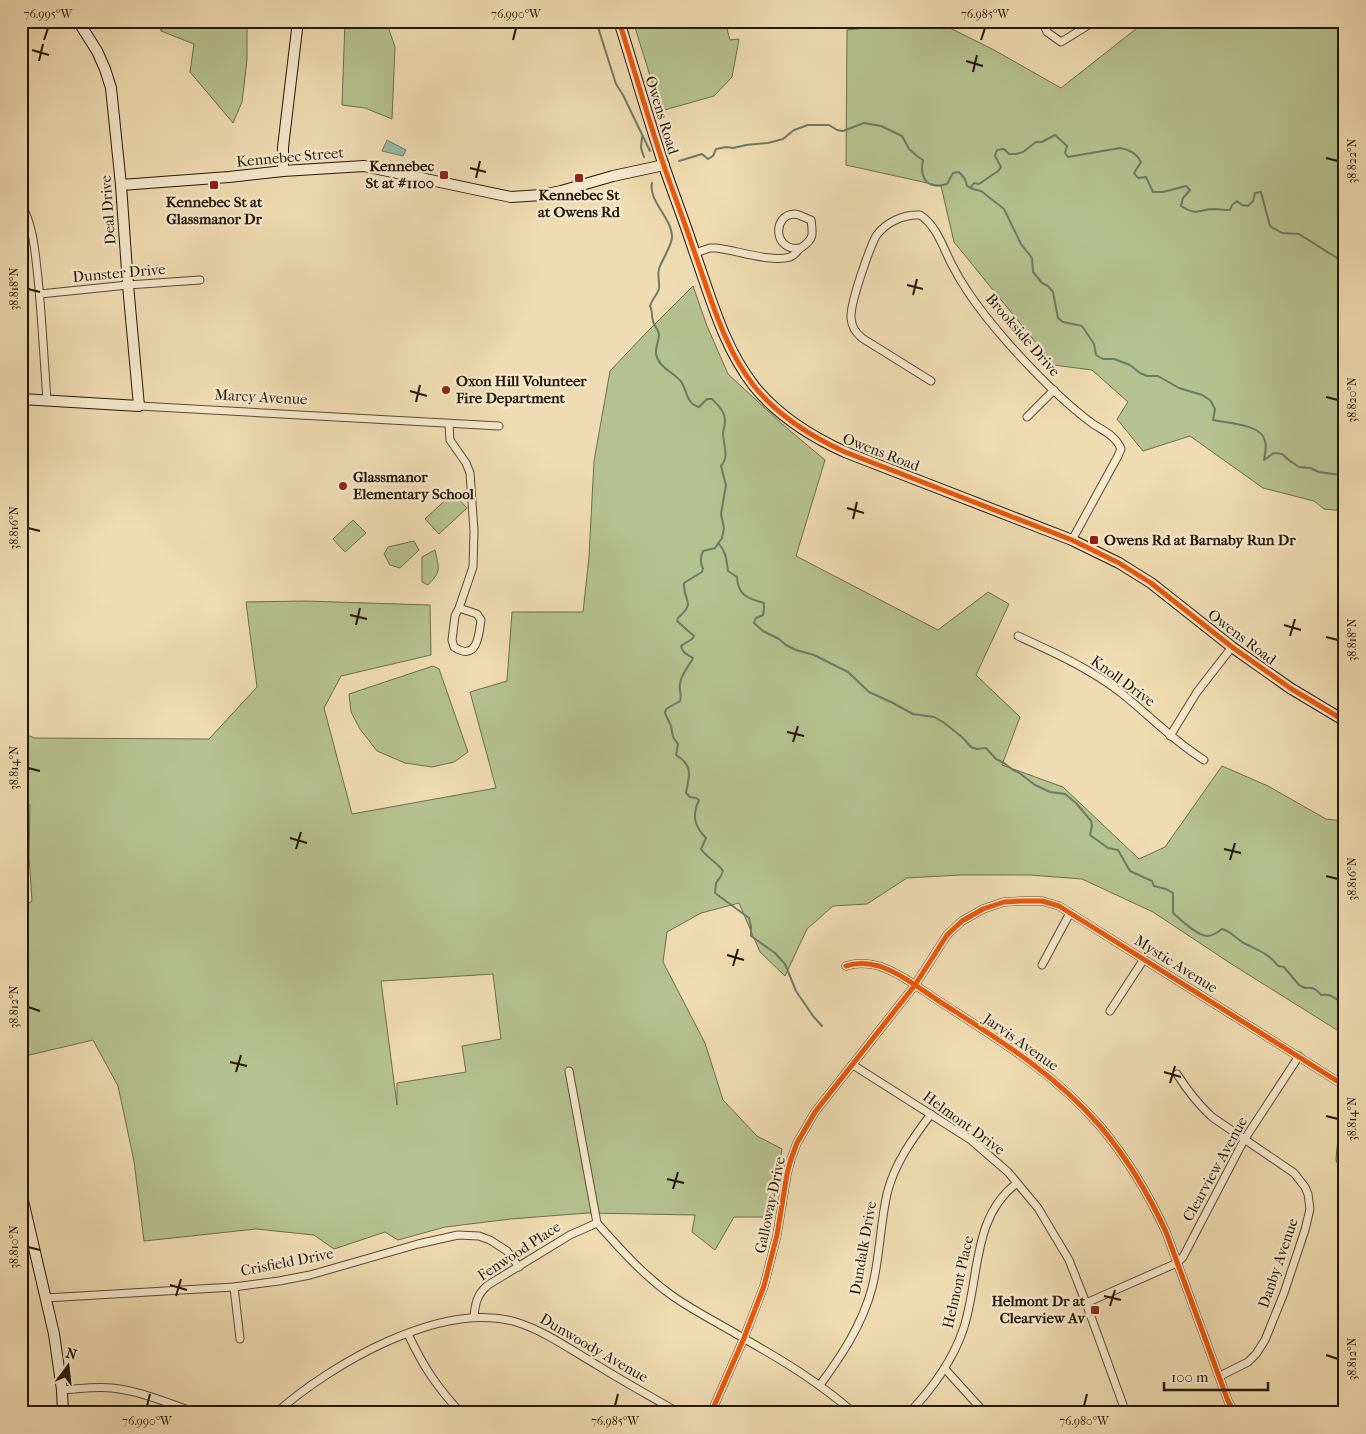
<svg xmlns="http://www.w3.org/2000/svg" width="1366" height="1434" font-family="'IM FELL French Canon',serif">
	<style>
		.green { fill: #b5c28f; stroke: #6c6d4c; fill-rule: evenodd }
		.water { fill: #9bbca8; stroke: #6b7a69 }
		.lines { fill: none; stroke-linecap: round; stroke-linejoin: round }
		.stream { stroke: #6b7a69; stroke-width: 2 }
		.street-casing { stroke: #574934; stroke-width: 9 }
		.secondary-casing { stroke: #24180a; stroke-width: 12 }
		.street { stroke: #f5e8cd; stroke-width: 7 }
		.secondary { stroke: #f5e8cd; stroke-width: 10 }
		.cycleway-casing { stroke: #f5e8cd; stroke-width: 8 }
		.cycleway { stroke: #e8590c; stroke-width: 5 }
		.ticks { fill: none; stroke: #24180a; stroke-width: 2 }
		.poi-dot { fill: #8f2418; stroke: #f5e8cd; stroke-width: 2 }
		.labels { text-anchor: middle; stroke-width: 4.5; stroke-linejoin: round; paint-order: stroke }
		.street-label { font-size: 15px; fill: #24180a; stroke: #f5e8cd }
		.poi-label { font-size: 15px; font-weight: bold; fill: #24180a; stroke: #f5e8cd; text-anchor: start }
		.neatline { fill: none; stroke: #24180a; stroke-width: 2 }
		.ticks-label { font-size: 12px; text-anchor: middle; fill: #24180a }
	</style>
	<rect width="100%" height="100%" fill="#f0dcb2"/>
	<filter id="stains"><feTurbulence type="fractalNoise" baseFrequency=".004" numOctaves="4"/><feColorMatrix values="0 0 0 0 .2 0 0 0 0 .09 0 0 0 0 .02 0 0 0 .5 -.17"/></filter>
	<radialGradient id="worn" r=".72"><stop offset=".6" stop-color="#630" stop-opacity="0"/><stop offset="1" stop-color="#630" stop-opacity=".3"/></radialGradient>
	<g class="green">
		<path d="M161 21H247V60L242 102 233 123 190 72 194 44 161 31Z"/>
		<path d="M345 21H386L395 47 392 119 365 108 342 105Z"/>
		<path d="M633 21H725L730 40 739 39 732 77 714 96 661 111Z"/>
		<path d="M929 21H936L994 50 1061 88 1146 21H1345V511L1324 509 1314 501 1263 488 1190 436 1143 451 1117 419 1128 402 1092 370 1054 365 954 242 941 186 846 165 847 30Z"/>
		<path d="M693 286 707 326 728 374 782 424 825 460 796 556 938 630 988 592 1009 604 976 675 1020 717 1002 765 1063 787 1139 859 1165 847 1222 766 1268 786 1326 819 1345 821V1035L1233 965 1153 912 1082 879 1030 875H960L907 878 867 904 833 906 807 929 785 976 760 952 739 903 701 913 667 932 663 962 705 1043 723 1100 757 1136 782 1149 771 1217H734L715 1250 692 1232 695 1215 587 1213 511 1219 445 1227 398 1240 385 1232 334 1249 314 1235 256 1229 144 1241 134 1161 118 1086 93 1040 21 1057V908L32 901 29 856 30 805 21 804V732L34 738 209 739 257 687 246 602 305 601 430 605 431 655 341 676 324 708 352 814 496 788 470 692 507 681 512 612H583L589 557 594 461 610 371 644 335ZM493 974 501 1039 462 1046 466 1072 397 1083V1105L381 981Z"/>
		<path d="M453 493 467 508 439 534 425 519Z"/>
		<path d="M353 520 366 533 345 552 333 539Z"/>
		<path d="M414 541 419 550 400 568 390 565 384 554 388 547Z"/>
		<path d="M435 550C439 570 442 570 428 585L422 582V557Z"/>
		<path d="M433 666 439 669 468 752 454 762 432 767 405 763 377 751 360 729 351 712 349 694Z"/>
		<path d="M1339 1126 1345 1130V1182L1336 1160Z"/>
	</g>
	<path class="water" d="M387 140 406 150 403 156 382 151Z"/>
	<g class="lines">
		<g class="stream">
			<path d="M596 21 616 84 623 95 650 151"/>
			<path d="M642 137 641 148 644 157"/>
			<path d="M679 161 702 154 708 159 713 156 716 149 726 147 733 148 746 145 768 143 783 139 794 130 808 125H829L837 130 843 131 864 123 881 126 902 136 909 149 917 156 923 160C919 179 928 190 947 184L953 173 959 172 965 179 967 186 973 189 981 191 1004 209 1021 244 1032 258 1033 272 1042 283 1048 286 1053 292 1058 318 1063 322 1082 326 1094 344 1096 355 1103 359H1114L1130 365 1140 373 1147 376H1158L1179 388 1202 395 1210 400 1215 409 1213 420C1227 423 1262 424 1265 441 1267 447 1265 454 1264 460L1274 453 1282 454 1290 461 1299 467 1310 468 1319 472 1340 475 1345 473"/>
			<path d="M652 183C648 201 672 218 672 237 672 246 661 261 659 269 657 276 660 282 659 289 657 295 652 299 650 306 653 311 651 315 653 321 654 326 659 330 659 335 659 342 655 347 656 354 659 369 675 372 682 383 687 392 687 404 699 407L707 399H712C717 404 722 408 724 415 727 422 723 428 723 435 724 446 729 457 721 466L726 485 721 514 724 528 722 538 715 548 703 551C700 558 700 562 703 569L702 572 684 583C683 603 697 601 678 618L677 621 694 636 692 639 681 646C683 654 687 654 693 658 689 666 681 674 680 684 679 691 682 695 680 701L666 709 665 713 671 726 673 737 678 744 676 755C694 766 689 776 686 793L690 797 696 798 699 800C692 815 694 826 706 838L701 849C707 858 717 862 723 871L721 876 716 883 715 893 749 918 751 927V936L775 953 785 964 796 991 813 1016 822 1026"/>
			<path d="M971 187 974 183 979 184 998 171 1001 167 995 156 997 150 1004 149 1009 154H1016L1023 152 1036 142H1042L1055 135 1067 146 1065 153 1068 157 1120 148C1130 150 1136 153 1141 162L1134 173 1138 178 1146 177 1153 192H1163L1186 186 1190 190 1183 198 1181 206C1197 216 1197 210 1213 209 1218 209 1224 210 1230 210L1232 205 1237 201 1242 205 1248 206 1253 201 1255 193 1261 192 1270 226 1282 233 1299 234 1345 263"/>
			<path d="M719 544C727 554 726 559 728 571L737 577C738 596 748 598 764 603V609L763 615 756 618 754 623 763 631 779 639 786 645 796 650 814 655 848 672 869 692 891 702 913 714 934 717 943 722 962 737 971 747 977 749 986 748 996 759 1004 763 1013 770 1018 772 1035 785 1050 792 1065 794 1076 803 1091 821 1092 826 1090 835 1108 848 1118 850 1130 871 1152 881 1154 886 1166 889 1173 893V913C1181 920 1196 935 1207 936 1213 936 1218 932 1222 929 1230 931 1235 937 1242 942 1255 949 1269 953 1278 966L1284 967 1299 985 1305 988C1313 987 1316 989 1321 995 1333 993 1335 1000 1345 1004"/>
		</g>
		<g class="street-casing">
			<g id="street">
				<path d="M1047 21 1044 25 1047 32 1061 42 1095 21"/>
				<path d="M21 204C34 227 35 253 38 278 42 319 44 360 47 400"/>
				<path d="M695 253 710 248H716C736 250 772 263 790 257 796 255 797 250 802 247 814 239 813 234 811 220 805 218 801 215 795 214 772 214 773 252 800 248"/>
				<path d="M40 294 128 285 200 280"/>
				<path d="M931 381 862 338C855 332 852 327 851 318 850 303 869 250 876 236 886 222 904 214 920 215 936 225 943 247 951 263 956 273 962 283 968 292 980 310 994 327 1008 343 1034 372 1062 401 1093 424 1104 431 1116 436 1121 449L1118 456 1072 540"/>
				<path d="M139 406 499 426"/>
				<path d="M1027 417 1054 390"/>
				<path d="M449 424 450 440 466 463 470 473 474 531 473 567 459 608 455 616 452 640 454 647C477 662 479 635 481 620L477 614 459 608"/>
				<path d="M1018 636C1053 652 1089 668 1120 692 1148 714 1173 741 1204 760"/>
				<path d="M1170 736 1197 692 1232 647"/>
				<path d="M1042 965 1070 913"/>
				<path d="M846 966C857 962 868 963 879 966 903 974 924 992 945 1005 1001 1041 1056 1075 1100 1126 1127 1158 1149 1195 1166 1232L1228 1401 1235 1413"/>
				<path d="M1110 1011 1144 959"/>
				<path d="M853 1065 971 1140 1008 1172 1038 1208 1069 1260 1086 1303 1126 1413"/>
				<path d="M569 1071 597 1223"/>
				<path d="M1177 1074C1187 1090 1198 1104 1212 1117L1294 1173 1305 1187 1308 1194 1310 1209 1305 1230 1284 1293 1265 1340 1256 1354 1248 1362 1220 1376"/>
				<path d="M597 1223C621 1250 644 1276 674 1297 696 1312 720 1324 743 1338 782 1360 820 1383 854 1413"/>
				<path d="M234 1287 240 1339"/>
				<path d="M45 1298 234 1287 279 1281 310 1275 418 1244 458 1235 479 1236 490 1240 507 1251 519 1267"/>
				<path d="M1086 1303 1177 1263 1183 1257 1244 1140 1299 1056"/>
				<path d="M474 1317C475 1304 477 1294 488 1285L570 1235 597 1223"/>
				<path d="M408 1334C423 1366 436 1386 461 1413"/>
				<path d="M945 1369 985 1413"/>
				<path d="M820 1385C842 1355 862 1325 872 1288 880 1257 880 1225 887 1194 894 1164 913 1138 931 1114"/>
				<path d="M62 1390C79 1389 96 1386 112 1388 141 1391 170 1404 197 1413"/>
				<path d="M276 1413C331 1364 441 1300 516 1322 545 1331 571 1350 597 1365 624 1382 652 1397 679 1413"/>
				<path d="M711 1413 744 1338 764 1286 777 1235 787 1174 791 1159 797 1143 815 1112 915 985 947 935 962 921 983 909 1004 902 1022 901H1042L1059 906 1345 1086"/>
				<path d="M909 1413C932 1389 952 1362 963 1330 980 1281 971 1217 1017 1183"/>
			</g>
		</g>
		<g class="secondary-casing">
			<g id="secondary">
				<path d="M619 21C634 69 648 118 664 166 674 195 685 223 694 251 711 298 723 346 754 386 778 416 810 436 845 452L1072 540 1119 563 1151 583 1232 647 1290 688 1345 721"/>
				<path d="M283 171V147L298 21"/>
				<path d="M121 185 229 177 283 171 364 166 511 197 542 195 561 191 613 176 664 165"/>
				<path d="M21 399 139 406 128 285 121 185 111 88 105 69 97 51 78 21"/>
				<path d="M21 1192 54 1334 62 1390 63 1413"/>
			</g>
		</g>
		<use href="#street" class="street"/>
		<use href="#secondary" class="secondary"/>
		<g class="cycleway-casing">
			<g id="cycleway">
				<path d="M619 21C634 69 648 118 664 166 674 195 685 223 694 251 711 298 723 346 754 386 778 416 810 436 845 452L1072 540 1119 563 1151 583 1232 647 1290 688 1345 721"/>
				<path d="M846 966C857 962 868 963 879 966 903 974 924 992 945 1005 1001 1041 1056 1075 1100 1126 1127 1158 1149 1195 1166 1232L1228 1401 1235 1413"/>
				<path d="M711 1413 744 1338 764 1286 777 1235 787 1174 791 1159 797 1143 815 1112 915 985 947 935 962 921 983 909 1004 902 1022 901H1042L1059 906 1345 1086"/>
			</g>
		</g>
		<use href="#cycleway" class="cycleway"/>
	</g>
	<path class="ticks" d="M44 40 48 28M513 40 516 28M981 40 985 28M32 50 49 55M39 61 43 44M966 61 983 66M973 72 977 55M1326 158 1338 161M470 168 486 172M476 178 480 161M907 285 923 289M28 289 40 292M913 295 917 279M410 391 427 396M1326 397 1338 400M416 402 420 385M847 508 864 513M853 519 857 502M28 528 40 531M350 615 367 619M356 625 360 608M1284 625 1301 630M1290 636 1295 619M1326 637 1338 640M787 732 804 736M793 742 798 726M28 768 40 771M290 838 307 843M296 849 301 832M1224 849 1241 853M1230 860 1235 843M1326 876 1338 879M727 955 744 960M733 966 738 949M28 1007 40 1011M230 1062 247 1066M236 1072 241 1055M1164 1072 1181 1077M1170 1083 1175 1066M1326 1116 1338 1119M667 1179 684 1183M673 1189 678 1172M28 1247 40 1250M170 1285 187 1290M176 1296 181 1279M1104 1296 1121 1300M1110 1306 1115 1290M1326 1355 1338 1359M147 1406 150 1394M615 1406 618 1394M1084 1406 1087 1394"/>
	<g class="poi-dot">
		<rect x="439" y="170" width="10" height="10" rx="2.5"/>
		<rect x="574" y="173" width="10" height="10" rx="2.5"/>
		<rect x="209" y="180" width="10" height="10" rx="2.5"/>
		<circle cx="446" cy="390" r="5"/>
		<circle cx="343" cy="486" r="5"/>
		<rect x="1089" y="535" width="10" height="10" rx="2.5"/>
		<rect x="1090" y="1305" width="10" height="10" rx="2.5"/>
	</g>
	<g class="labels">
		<g class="street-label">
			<text transform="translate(662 115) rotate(73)" y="5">Owens Road</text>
			<text transform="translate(290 157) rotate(-5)" y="5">Kennebec Street</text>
			<text transform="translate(108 210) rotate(-94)" y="5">Deal Drive</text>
			<text transform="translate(119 273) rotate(-5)" y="5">Dunster Drive</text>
			<text transform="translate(1023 335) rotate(49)" y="5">Brookside Drive</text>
			<text transform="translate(261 397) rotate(3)" y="5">Marcy Avenue</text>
			<text transform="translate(881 452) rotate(21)" y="5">Owens Road</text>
			<text transform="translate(1242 637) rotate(37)" y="5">Owens Road</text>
			<text transform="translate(1123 681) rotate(36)" y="5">Knoll Drive</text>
			<text transform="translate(1176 964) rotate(32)" y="5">Mystic Avenue</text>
			<text transform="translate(1021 1042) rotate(35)" y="5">Jarvis Avenue</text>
			<text transform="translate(964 1123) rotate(36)" y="5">Helmont Drive</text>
			<text transform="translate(1215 1169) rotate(-61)" y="5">Clearview Avenue</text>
			<text transform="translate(770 1205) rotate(-78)" y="5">Galloway Drive</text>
			<text transform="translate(863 1248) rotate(-80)" y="5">Dundalk Drive</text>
			<text transform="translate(519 1251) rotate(-33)" y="5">Fenwood Place</text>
			<text transform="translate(287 1262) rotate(-11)" y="5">Crisfield Drive</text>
			<text transform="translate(1278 1263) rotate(-71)" y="5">Danby Avenue</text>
			<text transform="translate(958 1282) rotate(-77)" y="5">Helmont Place</text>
			<text transform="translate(594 1348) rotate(30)" y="5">Dunwoody Avenue</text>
		</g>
		<g class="poi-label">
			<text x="434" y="171" text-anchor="end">Kennebec<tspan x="434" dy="17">St at #1100</tspan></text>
			<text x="579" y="200" text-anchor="middle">Kennebec St<tspan x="579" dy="17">at Owens Rd</tspan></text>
			<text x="214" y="207" text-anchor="middle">Kennebec St at<tspan x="214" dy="17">Glassmanor Dr</tspan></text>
			<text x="456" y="386">Oxon Hill Volunteer<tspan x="456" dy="17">Fire Department</tspan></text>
			<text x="353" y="482">Glassmanor<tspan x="353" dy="17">Elementary School</tspan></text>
			<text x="1104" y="545">Owens Rd at Barnaby Run Dr</text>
			<text x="1085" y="1306" text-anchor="end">Helmont Dr at<tspan x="1085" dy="17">Clearview Av</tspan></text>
		</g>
	</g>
	<rect width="1366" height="1434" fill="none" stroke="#f0dcb2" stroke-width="55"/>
	<g transform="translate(68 1366) rotate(15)" stroke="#f5e8cd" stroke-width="4" paint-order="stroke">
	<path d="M0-4L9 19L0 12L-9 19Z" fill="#24180a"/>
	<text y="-8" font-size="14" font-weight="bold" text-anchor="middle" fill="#24180a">N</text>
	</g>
	<path d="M1164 1382v8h104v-8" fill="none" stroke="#24180a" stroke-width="2.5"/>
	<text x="1171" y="1382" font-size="15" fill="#24180a" stroke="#f5e8cd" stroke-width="4" paint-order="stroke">100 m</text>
	<rect x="28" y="28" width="1310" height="1378" class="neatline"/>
	<g class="ticks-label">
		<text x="48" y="18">76.995°W</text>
		<text x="516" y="18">76.990°W</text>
		<text x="985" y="18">76.985°W</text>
		<text transform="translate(1352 161) rotate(-90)" y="4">38.822°N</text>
		<text transform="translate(14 289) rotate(-90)" y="4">38.818°N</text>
		<text transform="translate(1352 400) rotate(-90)" y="4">38.820°N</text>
		<text transform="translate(14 528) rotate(-90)" y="4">38.816°N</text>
		<text transform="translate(1352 640) rotate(-90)" y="4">38.818°N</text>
		<text transform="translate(14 768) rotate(-90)" y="4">38.814°N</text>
		<text transform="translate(1352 879) rotate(-90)" y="4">38.816°N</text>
		<text transform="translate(14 1007) rotate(-90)" y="4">38.812°N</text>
		<text transform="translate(1352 1119) rotate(-90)" y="4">38.814°N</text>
		<text transform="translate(14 1247) rotate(-90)" y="4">38.810°N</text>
		<text transform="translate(1352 1359) rotate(-90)" y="4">38.812°N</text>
		<text x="147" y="1425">76.990°W</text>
		<text x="615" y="1425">76.985°W</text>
		<text x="1084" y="1425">76.980°W</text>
	</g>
	<rect width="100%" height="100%" filter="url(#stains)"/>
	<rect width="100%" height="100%" fill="url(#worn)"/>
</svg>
